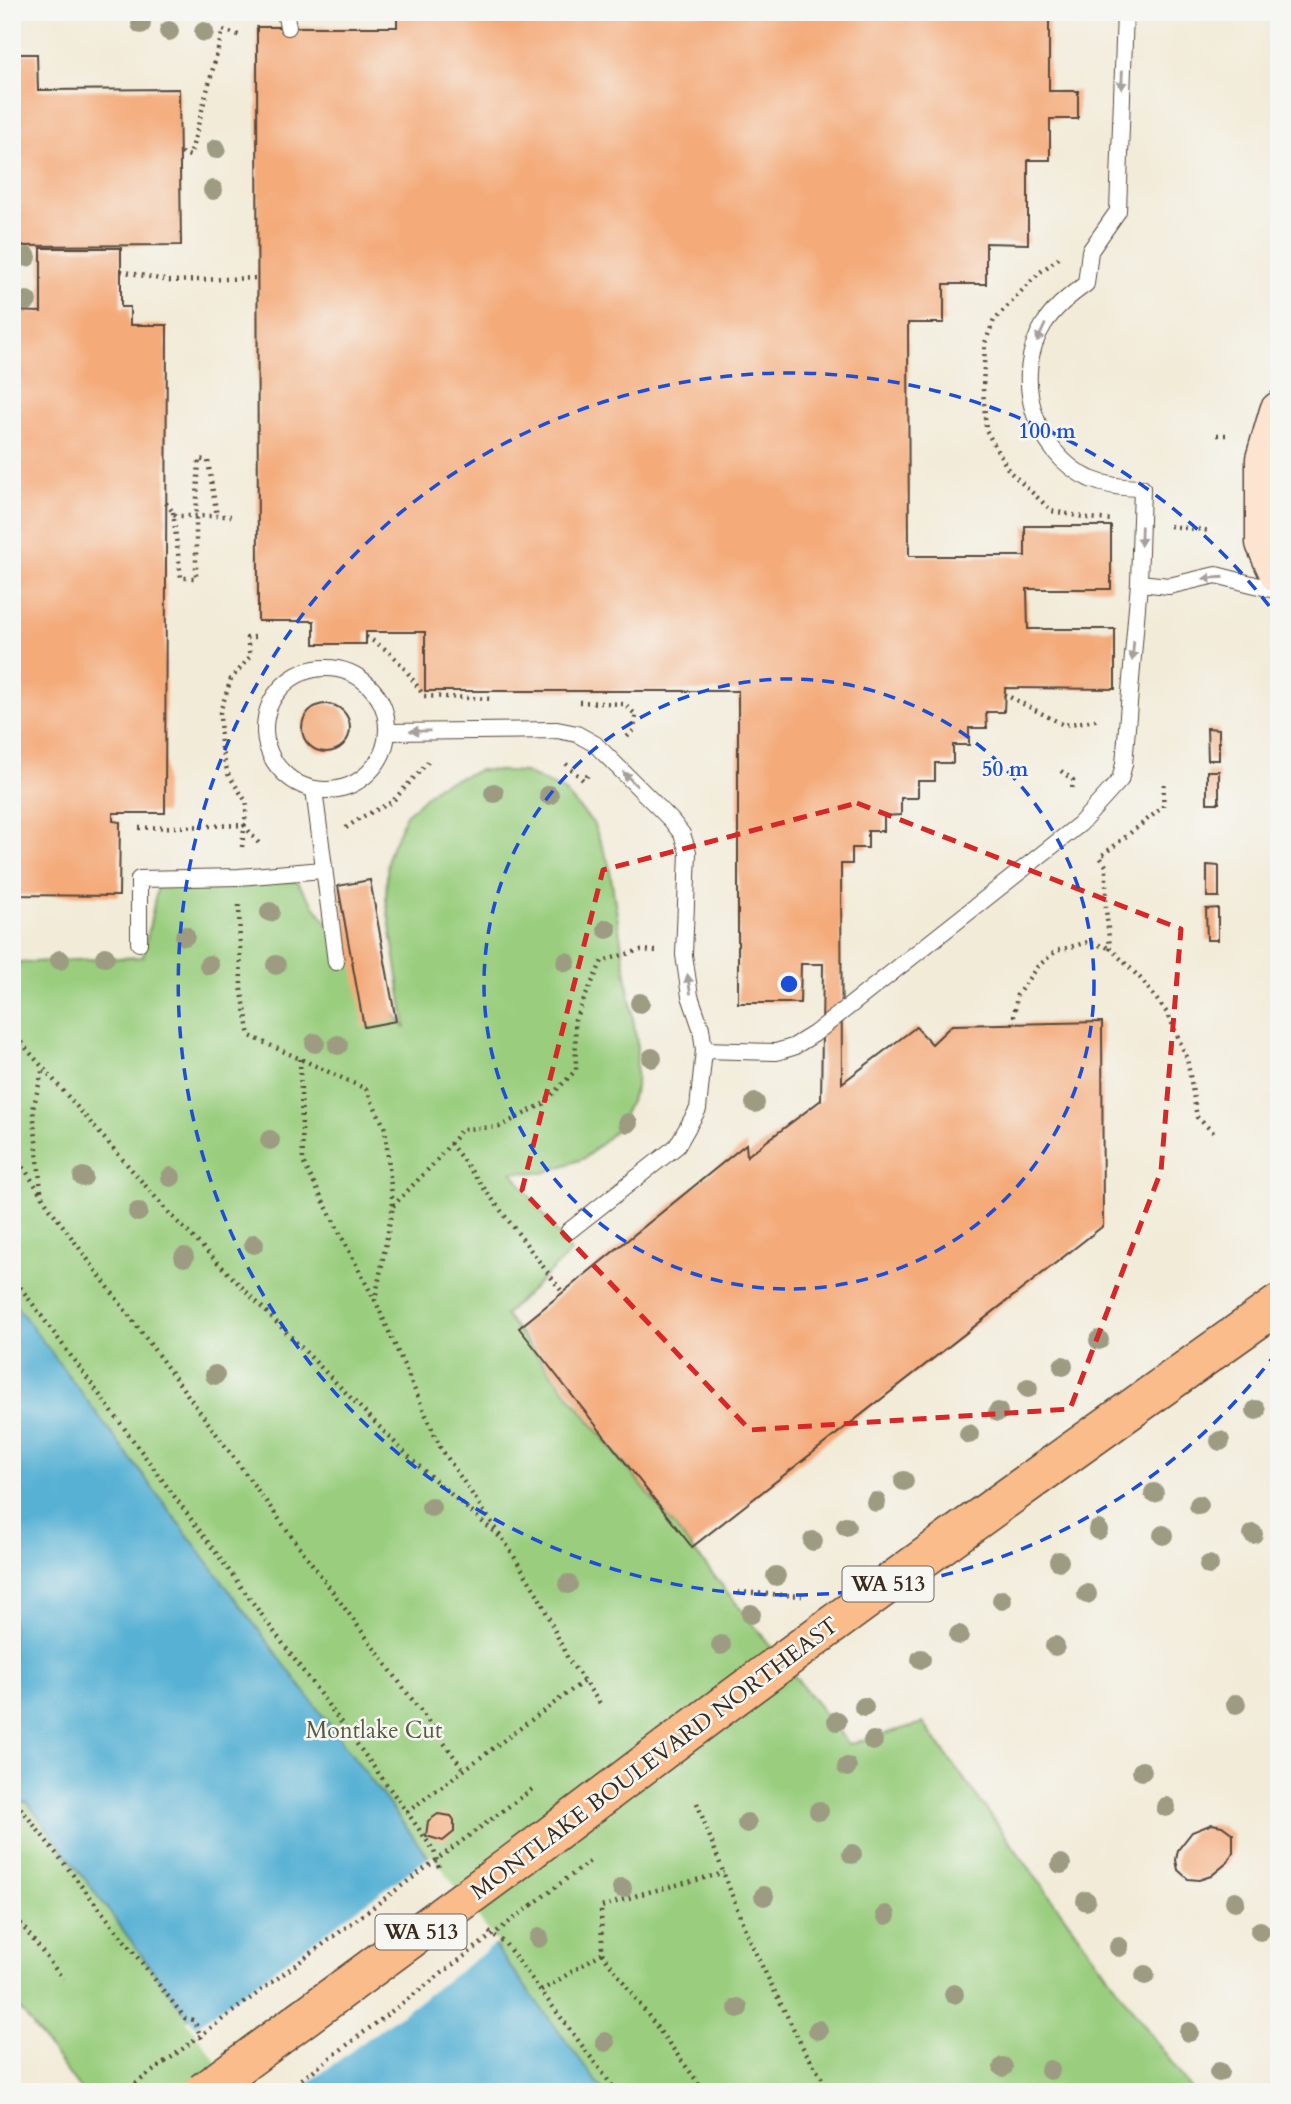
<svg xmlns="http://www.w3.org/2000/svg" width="1291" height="2104" font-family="Cardo,serif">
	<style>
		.green { fill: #9ace7e; stroke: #6a7c4e; stroke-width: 2 }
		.water { fill: #56b1d4; stroke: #486e79; stroke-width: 2 }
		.pier { fill: #f2ebd8 }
		.building { fill: #f4aa79 }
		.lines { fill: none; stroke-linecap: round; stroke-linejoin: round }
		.service-casing { stroke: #56473a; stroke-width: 18 }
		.secondary-casing { stroke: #56473a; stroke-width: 41 }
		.primary-casing { stroke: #56473a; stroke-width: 41 }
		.path { stroke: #56473a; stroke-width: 4.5; stroke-dasharray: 2 5; stroke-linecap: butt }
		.service { stroke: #fff; stroke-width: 16 }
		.secondary { stroke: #fde4d0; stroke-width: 38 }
		.primary { stroke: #f9bc8a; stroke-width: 38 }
		.primary-bridge-casing { stroke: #56473a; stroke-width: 41; stroke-linecap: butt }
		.path-bridge { stroke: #56473a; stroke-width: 4.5; stroke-dasharray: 2 5; stroke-linecap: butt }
		.primary-bridge { stroke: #f9bc8a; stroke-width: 38 }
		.tree { fill: #9d9c82 }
		.oneway { fill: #a79f9a }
		.marked { fill: none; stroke: #d62828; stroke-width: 5; stroke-dasharray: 14 9; stroke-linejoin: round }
		.ring { fill: none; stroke: #1d4ed8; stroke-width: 3.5; stroke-dasharray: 12 9 }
		.labels { text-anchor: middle; stroke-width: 5; stroke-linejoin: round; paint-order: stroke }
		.shield { fill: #f6f6f2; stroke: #73675e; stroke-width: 2 }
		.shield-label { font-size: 21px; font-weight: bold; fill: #3b2a1e }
		.park-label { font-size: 23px; fill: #585b3b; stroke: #f6f6f2 }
		.street-label { font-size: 23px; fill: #3b2a1e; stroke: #f6f6f2 }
		.centre { fill: #1d4ed8; stroke: #f6f6f2; stroke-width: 3.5 }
		.ring-label { font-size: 21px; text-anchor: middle; font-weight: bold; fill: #1d4ed8; stroke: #f6f6f2; stroke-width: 5; stroke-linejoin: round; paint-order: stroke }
	</style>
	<rect width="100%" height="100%" fill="#f6f6f2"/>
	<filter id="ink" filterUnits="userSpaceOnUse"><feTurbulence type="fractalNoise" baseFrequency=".0143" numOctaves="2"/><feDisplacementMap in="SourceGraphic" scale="14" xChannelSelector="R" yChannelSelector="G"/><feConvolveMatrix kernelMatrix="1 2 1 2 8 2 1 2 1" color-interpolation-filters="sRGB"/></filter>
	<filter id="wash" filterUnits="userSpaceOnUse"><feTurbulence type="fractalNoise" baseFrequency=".00686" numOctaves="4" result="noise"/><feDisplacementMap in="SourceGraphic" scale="28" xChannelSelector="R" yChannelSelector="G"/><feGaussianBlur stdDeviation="1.57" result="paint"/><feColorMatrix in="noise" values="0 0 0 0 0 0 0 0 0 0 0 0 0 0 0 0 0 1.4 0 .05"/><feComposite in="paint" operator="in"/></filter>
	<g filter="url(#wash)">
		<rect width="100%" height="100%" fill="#f2ebd8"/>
		<path class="green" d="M480 770 524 772 564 791 593 823 609 864 637 1044 636 1088 618 1128 585 1158 544 1173 512 1172 571 1252 505 1315 849 1744 923 1723 1193 2092H82L12 1998V963L143 957 158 885 296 881 406 1029 386 899 388 856 406 815 438 785Z"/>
		<path class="water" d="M12 1300 604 2092H244L28 1803 20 1801 12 1790Z"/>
		<path class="pier" d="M432 1855 497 1943 296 2092H239L187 2021 190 2019 196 2026Z"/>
		<g id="blocks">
			<g class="building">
				<path d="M397 12 1049 14V91H1078V119H1050V160H1028V244L986 243V284H944V323H908L909 556H1025V526H1111V589H1027L1028 629H1115V689L1005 688 1004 712H986L987 728H969V745H953V763H935V781H918V798H901V815L884 816V831H868V848H852V864H841L842 1083 916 1027 932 1044 952 1025 1102 1022 1103 1226 692 1547 519 1328 746 1144 747 1156 821 1100 823 964H801L800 1003H738V691H425V632H366V644H314V621H258L257 27H397Z"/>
				<path d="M12 54H37L38 90 179 89 181 245 12 246Z"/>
				<path d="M41 248H121V307H130V325H167L165 813H113V821L120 822 119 896 12 895V311L41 312Z"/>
				<circle cx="326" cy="728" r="24"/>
				<path d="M1207 728 1219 729V760H1208Z"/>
				<rect x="1207" y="771" width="12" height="32"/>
				<path d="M1207 865 1219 866V897H1207Z"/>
				<path d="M370 880 396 1021 364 1027 338 886Z"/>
				<path d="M1218 908V940H1207L1206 909Z"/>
				<path d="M438 1814 451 1816 454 1820V1832L443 1841 426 1836 428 1821Z"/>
				<path d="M1212 1824 1222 1826 1233 1834V1852L1228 1862 1211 1876 1199 1880 1188 1879 1178 1870 1176 1860 1178 1850 1192 1832Z"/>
			</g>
		</g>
	</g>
	<g filter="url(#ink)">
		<use href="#blocks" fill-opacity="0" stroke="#56473a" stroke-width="2"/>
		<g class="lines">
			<g class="service-casing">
				<g id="service">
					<path d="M285 12 288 27"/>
					<path d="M1139 583 1169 586 1216 575 1279 591"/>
					<circle cx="326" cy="729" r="61"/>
					<path d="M387 732 557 730 577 734 595 744 671 820 682 834 688 852 684 955 690 996 701 1028 704 1050 698 1109 677 1146 569 1231"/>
					<path d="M314 789 336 962"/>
					<path d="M139 943V879L239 877 323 870"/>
					<path d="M704 1050 776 1052 793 1047 814 1034 1080 824 1120 780 1124 764 1139 583 1142 488C1124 488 1107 486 1090 479 1034 453 1011 376 1044 324 1055 307 1070 295 1086 284L1090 251 1118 211 1125 12"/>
				</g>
			</g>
			<g class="secondary-casing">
				<path id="secondary" d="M1279 411 1265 459V543L1279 574"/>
			</g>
			<g class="primary-casing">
				<path id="primary" d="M503 1871C585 1810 666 1747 748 1687 923 1557 1101 1430 1279 1304"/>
			</g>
			<g class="path">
				<path d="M181 153 190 156 223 30 242 36"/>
				<path d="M1059 258 1039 273 994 320 985 343 983 389 986 430 1009 471 1052 511 1088 518 1113 520"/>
				<path d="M121 271 169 281 257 278"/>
				<path d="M1217 435H1230"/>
				<path d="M166 503 176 516H231"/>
				<path d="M173 512 181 578H196V515L199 459 208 461 217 516"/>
				<path d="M1170 526 1211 531"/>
				<path d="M366 637C395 652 406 670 424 696L493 699"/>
				<path d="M1004 694 1064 725 1095 720 1099 717"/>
				<path d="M579 702 624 704 636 715 634 730 627 737"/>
				<path d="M566 764 583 780 588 775"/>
				<path d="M1061 771 1073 780 1072 789"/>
				<path d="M1164 784 1163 807 1100 857 1106 866V909L1110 948 1140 978 1168 1014 1187 1058 1197 1117 1217 1136"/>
				<path d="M139 828 244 825 261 846"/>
				<path d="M346 828 360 818 392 802 428 762"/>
				<path d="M242 847 247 803 228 774 221 748 220 712 231 679 250 657 247 638 255 637"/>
				<path d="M239 905 241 987 250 1036 366 1089 385 1128 393 1206 375 1300 440 1447 505 1542 538 1595 568 1659 602 1706"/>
				<path d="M1013 1024 1017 995 1037 967 1056 951 1088 942 1110 948"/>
				<path d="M12 1032 170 1214 414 1462 500 1537"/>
				<path d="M300 1059 303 1162 374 1299"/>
				<path d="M450 1143 563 1293"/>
				<path d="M12 1149 49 1207 464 1770"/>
				<path d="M41 1191 33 1109 43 1068"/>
				<path d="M393 1206 437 1160 462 1129 499 1127 543 1104 576 1070 575 1019 602 961 641 950 656 951"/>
				<path d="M12 1276 407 1812 434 1851 439 1868"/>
				<path d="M738 1592 802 1596"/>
				<path d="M12 1797 185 2018 194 2020 203 2042"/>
				<path d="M697 1803 749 1940 802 2046 830 2092"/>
				<path d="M407 1812 584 1681"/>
				<path d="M474 1832 535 1787"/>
				<path d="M532 1905 590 1861"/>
				<path d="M12 1912 63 1979"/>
				<path d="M489 1932 504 1942 617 2092"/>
				<path d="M602 1953 705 2092"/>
				<path d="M541 1991 602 1953 601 1907 641 1894 724 1873"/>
				<path d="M124 2092 165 2062"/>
			</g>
			<use href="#service" class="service"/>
			<use href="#secondary" class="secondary"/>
			<use href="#primary" class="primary"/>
			<g class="primary-bridge-casing">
				<path id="primary-bridge" d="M203 2092 503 1871"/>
			</g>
			<g class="path-bridge">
				<path d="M165 2062 474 1832"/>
				<path d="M285 2092 532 1905"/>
			</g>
			<use href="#primary-bridge" class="primary-bridge"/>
		</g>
		<g class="tree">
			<circle cx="141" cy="24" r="10"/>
			<circle cx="169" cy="31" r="10"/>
			<circle cx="204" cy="32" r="10"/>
			<circle cx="216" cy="149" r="10"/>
			<circle cx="213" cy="190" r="10"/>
			<circle cx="27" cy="257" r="10"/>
			<circle cx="27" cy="301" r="10"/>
			<circle cx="494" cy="793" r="10"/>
			<circle cx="549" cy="795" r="10"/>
			<circle cx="270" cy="912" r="10"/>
			<circle cx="607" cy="929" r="10"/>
			<circle cx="185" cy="936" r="10"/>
			<circle cx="105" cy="957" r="10"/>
			<circle cx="60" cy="960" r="10"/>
			<circle cx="566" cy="962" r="10"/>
			<circle cx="209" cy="965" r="10"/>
			<circle cx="276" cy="965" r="10"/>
			<circle cx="640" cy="1003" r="10"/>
			<circle cx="315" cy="1043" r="10"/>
			<circle cx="338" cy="1045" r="10"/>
			<circle cx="652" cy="1058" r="10"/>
			<circle cx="755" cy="1103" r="10"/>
			<circle cx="628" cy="1123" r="10"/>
			<circle cx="270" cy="1140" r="10"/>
			<circle cx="83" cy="1177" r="10"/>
			<circle cx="171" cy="1177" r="10"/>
			<circle cx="138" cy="1212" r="10"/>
			<circle cx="254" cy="1244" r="10"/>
			<circle cx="184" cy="1257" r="10"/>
			<circle cx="1099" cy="1340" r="10"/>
			<circle cx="1063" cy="1366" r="10"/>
			<circle cx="215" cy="1375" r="10"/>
			<circle cx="1028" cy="1388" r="10"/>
			<circle cx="1256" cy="1410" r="10"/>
			<circle cx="998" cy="1412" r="10"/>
			<circle cx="969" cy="1434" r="10"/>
			<circle cx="1220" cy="1441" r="10"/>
			<circle cx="904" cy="1481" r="10"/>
			<circle cx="1154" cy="1493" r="10"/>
			<circle cx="876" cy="1502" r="10"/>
			<circle cx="1199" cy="1505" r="10"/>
			<circle cx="431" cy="1507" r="10"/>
			<circle cx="846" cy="1526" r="10"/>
			<circle cx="1098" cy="1530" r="10"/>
			<circle cx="1253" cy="1534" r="10"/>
			<circle cx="1163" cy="1535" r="10"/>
			<circle cx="813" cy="1541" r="10"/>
			<circle cx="1059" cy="1561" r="10"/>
			<circle cx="1209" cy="1565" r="10"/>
			<circle cx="776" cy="1576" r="10"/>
			<circle cx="568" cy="1584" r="10"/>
			<circle cx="1087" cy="1594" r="10"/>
			<circle cx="1002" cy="1600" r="10"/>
			<circle cx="751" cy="1614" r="10"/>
			<circle cx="959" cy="1635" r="10"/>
			<circle cx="721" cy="1645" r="10"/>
			<circle cx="1055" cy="1646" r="10"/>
			<circle cx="921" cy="1659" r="10"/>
			<circle cx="1236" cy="1704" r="10"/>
			<circle cx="864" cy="1707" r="10"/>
			<circle cx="837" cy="1721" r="10"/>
			<circle cx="873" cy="1741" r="10"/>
			<circle cx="847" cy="1767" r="10"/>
			<circle cx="1142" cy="1771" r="10"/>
			<circle cx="1166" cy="1807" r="10"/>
			<circle cx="819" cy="1811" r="10"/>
			<circle cx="747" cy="1823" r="10"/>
			<circle cx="852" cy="1854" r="10"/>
			<circle cx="1061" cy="1864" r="10"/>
			<circle cx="622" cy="1888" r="10"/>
			<circle cx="764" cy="1896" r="10"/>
			<circle cx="1086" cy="1901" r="10"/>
			<circle cx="1235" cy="1901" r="10"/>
			<circle cx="886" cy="1915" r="10"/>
			<circle cx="1260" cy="1931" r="10"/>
			<circle cx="539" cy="1938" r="10"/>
			<circle cx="1119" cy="1947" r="10"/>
			<circle cx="1145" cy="1975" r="10"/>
			<circle cx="954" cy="1994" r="10"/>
			<circle cx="738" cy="2008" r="10"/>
			<circle cx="818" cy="2030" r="10"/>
			<circle cx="1189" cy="2032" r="10"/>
			<circle cx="605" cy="2042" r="10"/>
			<circle cx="1003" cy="2067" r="10"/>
			<circle cx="1050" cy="2070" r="10"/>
			<circle cx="1219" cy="2072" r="10"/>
		</g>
		<defs><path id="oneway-solid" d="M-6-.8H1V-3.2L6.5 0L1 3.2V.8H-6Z" transform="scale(1.75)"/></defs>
		<g class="oneway">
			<use href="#oneway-solid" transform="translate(1122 80) rotate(92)"/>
			<use href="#oneway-solid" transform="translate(1041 333) rotate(115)"/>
			<use href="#oneway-solid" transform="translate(1141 536) rotate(92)"/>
			<use href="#oneway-solid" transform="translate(1213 578) rotate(176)"/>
			<use href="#oneway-solid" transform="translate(1133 651) rotate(95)"/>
			<use href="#oneway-solid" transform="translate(420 731) rotate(179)"/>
			<use href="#oneway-solid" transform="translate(630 779) rotate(-135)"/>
			<use href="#oneway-solid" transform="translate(689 984) rotate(-99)"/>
		</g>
	</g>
	<path class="marked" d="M857 803 1181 929 1161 1171 1070 1409 750 1430 522 1190 603 870Z"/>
	<g class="ring">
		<circle cx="789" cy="984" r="305"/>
		<path d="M1277 1352A611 611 0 1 1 1277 616"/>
	</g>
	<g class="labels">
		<g class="shield">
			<rect x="842.5" y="1566.5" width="91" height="35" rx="5"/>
			<rect x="375.5" y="1914.5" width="91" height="35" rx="5"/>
		</g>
		<g class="shield-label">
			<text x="888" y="1591">WA 513</text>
			<text x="421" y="1939">WA 513</text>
		</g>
		<g class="park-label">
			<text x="374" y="1738">Montlake Cut</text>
		</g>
		<g class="street-label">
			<text transform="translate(654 1758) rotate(-37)" y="8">MONTLAKE BOULEVARD NORTHEAST</text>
		</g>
	</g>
	<circle cx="789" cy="984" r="10" class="centre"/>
	<g class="ring-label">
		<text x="1047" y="438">100 m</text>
		<text x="1005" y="776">50 m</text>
	</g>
	<rect width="1291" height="2104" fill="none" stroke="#f6f6f2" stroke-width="42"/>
</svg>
